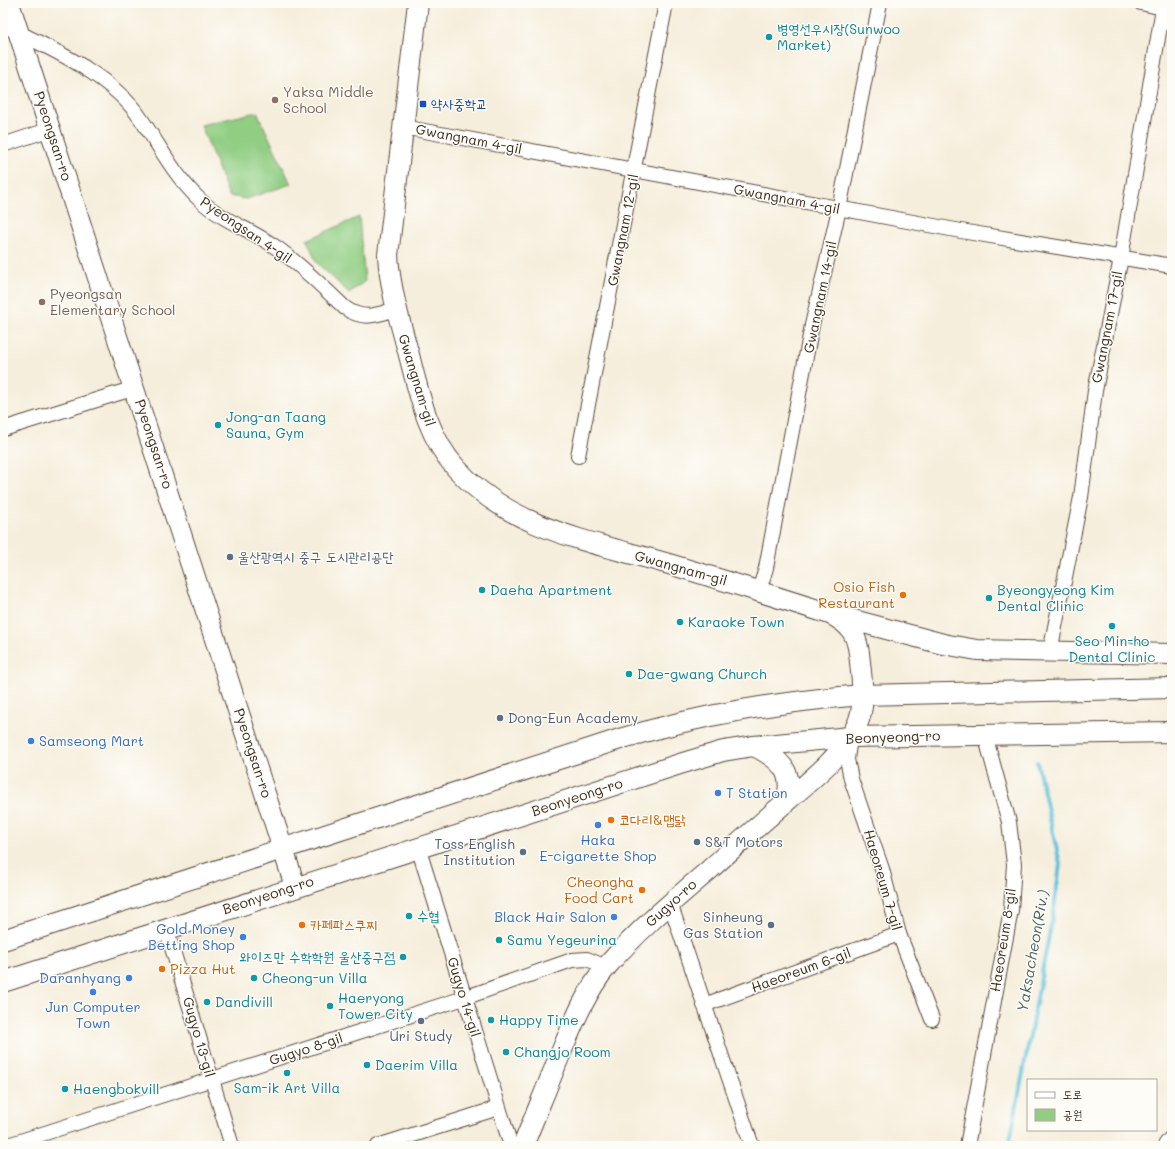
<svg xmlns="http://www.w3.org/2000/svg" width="1175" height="1149" font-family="Mali,'Poor Story',sans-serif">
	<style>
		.green { fill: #91ce83; stroke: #667c50 }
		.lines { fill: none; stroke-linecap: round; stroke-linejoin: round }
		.stream { stroke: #5dc1db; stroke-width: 4 }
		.street-casing { stroke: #57473a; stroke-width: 16 }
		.secondary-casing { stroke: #57473a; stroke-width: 22 }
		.street { stroke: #fff; stroke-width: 14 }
		.secondary { stroke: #fff; stroke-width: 20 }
		.culture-dot { fill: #0f9aa8; stroke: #fdfcf7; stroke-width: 1.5 }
		.education-dot { fill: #8d6e63; stroke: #fdfcf7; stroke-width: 1.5 }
		.transit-dot { fill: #1a4fb4; stroke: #fdfcf7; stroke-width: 1.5 }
		.service-dot { fill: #5c6f8a; stroke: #fdfcf7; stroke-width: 1.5 }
		.food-dot { fill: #e8710a; stroke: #fdfcf7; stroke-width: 1.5 }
		.shop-dot { fill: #3f7fe0; stroke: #fdfcf7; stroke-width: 1.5 }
		.labels { text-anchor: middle; stroke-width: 3; stroke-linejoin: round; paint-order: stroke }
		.culture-label { font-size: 14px; fill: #0d838f; stroke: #fdfcf7; text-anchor: start }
		.education-label { font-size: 14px; fill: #785e54; stroke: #fdfcf7; text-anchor: start }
		.transit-label { font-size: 14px; fill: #164399; stroke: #fdfcf7; text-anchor: start }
		.street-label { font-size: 14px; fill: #3b2a1e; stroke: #fdfcf7 }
		.service-label { font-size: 14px; fill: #4e5e75; stroke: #fdfcf7; text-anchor: start }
		.food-label { font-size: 14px; fill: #c56008; stroke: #fdfcf7; text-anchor: start }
		.shop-label { font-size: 14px; fill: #366cbe; stroke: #fdfcf7; text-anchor: end }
		.water-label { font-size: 15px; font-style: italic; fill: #475f60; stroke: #fdfcf7 }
	</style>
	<rect width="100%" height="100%" fill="#fdfcf7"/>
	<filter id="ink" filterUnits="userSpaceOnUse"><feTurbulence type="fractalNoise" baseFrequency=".025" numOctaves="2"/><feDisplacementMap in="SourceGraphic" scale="8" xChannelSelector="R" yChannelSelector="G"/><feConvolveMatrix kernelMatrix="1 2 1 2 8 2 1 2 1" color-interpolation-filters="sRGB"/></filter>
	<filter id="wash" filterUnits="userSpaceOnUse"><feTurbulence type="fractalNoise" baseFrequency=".012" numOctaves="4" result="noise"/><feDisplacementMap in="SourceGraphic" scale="16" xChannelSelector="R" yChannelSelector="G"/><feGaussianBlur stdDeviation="0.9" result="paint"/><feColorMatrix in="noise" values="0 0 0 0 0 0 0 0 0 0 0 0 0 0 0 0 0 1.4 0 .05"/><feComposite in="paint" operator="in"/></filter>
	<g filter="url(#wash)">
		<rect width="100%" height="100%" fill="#f6eedc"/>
		<g class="green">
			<path d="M257 112 291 184 246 199 229 196 201 125Z"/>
			<path d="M359 217 365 281 349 293 317 263 307 240Z"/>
		</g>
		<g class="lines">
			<path class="stream" d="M1009 1146 1054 909 1060 864 1037 762"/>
		</g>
	</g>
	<g filter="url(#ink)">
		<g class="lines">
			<g class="street-casing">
				<g id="street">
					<path d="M1141 3 1163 8"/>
					<path d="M3 25C49 48 104 71 136 112 158 142 173 175 200 200 223 221 252 230 277 248 301 265 323 287 345 308 364 321 376 315 396 309"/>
					<path d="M403 127 961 231 1172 266"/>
					<path d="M3 145 51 129"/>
					<path d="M3 429 135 388"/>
					<path d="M578 456 666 3"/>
					<path d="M759 591 766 568 812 325 839 209 880 3"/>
					<path d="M1050 652 1081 497 1095 391 1121 258 1163 8 1168 3"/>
					<path d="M850 738 847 759 851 779 882 869 899 934 932 1019"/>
					<path d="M418 847 511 1146"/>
					<path d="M670 903 752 1146"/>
					<path d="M166 928 232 1146"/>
					<path d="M704 1005 899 934"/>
					<path d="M5 1146 464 998 572 960 587 959 606 967"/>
					<path d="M378 1146 498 1108"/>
					<path d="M967 1146 1011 910 1014 864 1009 822 985 735"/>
				</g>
			</g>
			<g class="secondary-casing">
				<g id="secondary">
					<path d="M9 3 295 886"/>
					<path d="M418 3 388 255C390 289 400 322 409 355 419 394 428 437 456 468 511 530 594 542 669 564 723 580 777 597 830 614 853 625 858 637 860 662 862 683 866 705 857 725 841 758 808 782 781 806 757 827 732 849 708 871 673 901 637 931 607 966 584 994 571 1029 557 1062 546 1090 534 1118 523 1146"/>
					<path d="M838 616 943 644 977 650 1172 654"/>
					<path d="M754 746C778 758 796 771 786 801"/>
					<path d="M3 940 623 738C704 714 778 702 862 695L1172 688"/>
					<path d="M3 982 683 763 723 751 754 746 850 737 1172 732"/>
					<path d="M1168 1146 1172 1141"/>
				</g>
			</g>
			<use href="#street" class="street"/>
			<use href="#secondary" class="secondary"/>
		</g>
	</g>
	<g class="culture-dot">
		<circle cx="769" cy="37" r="4"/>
		<circle cx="218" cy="425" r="4"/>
		<circle cx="482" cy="590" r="4"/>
		<circle cx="989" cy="598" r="4"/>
		<circle cx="680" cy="622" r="4"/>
		<circle cx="1112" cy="626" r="4"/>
		<circle cx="629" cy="674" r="4"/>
		<circle cx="409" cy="916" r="4"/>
		<circle cx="499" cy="940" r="4"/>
		<circle cx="403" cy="957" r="4"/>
		<circle cx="254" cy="978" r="4"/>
		<circle cx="207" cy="1002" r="4"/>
		<circle cx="330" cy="1006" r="4"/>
		<circle cx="491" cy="1020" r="4"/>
		<circle cx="506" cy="1052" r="4"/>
		<circle cx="367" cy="1065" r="4"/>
		<circle cx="287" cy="1073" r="4"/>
		<circle cx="65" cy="1089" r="4"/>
	</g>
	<g class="education-dot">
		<circle cx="275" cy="100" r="4"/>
		<circle cx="42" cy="302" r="4"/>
	</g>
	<rect class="transit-dot" x="419" y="100" width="8" height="8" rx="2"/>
	<g class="service-dot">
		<circle cx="230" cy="557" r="4"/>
		<circle cx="500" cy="718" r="4"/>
		<circle cx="697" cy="842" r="4"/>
		<circle cx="523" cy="852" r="4"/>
		<circle cx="771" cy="925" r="4"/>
		<circle cx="421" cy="1021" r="4"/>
	</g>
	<g class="food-dot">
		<circle cx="903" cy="595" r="4"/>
		<circle cx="611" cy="820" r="4"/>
		<circle cx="642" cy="890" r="4"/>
		<circle cx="302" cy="925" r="4"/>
		<circle cx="162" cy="969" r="4"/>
	</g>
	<g class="shop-dot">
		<circle cx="31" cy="741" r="4"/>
		<circle cx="718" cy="793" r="4"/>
		<circle cx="598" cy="825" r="4"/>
		<circle cx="614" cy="917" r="4"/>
		<circle cx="243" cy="937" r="4"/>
		<circle cx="129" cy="978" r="4"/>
		<circle cx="93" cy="992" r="4"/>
	</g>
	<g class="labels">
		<g class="culture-label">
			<text x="777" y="34">병영선우시장(Sunwoo<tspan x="777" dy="16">Market)</tspan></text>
			<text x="226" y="422">Jong-an Taang<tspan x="226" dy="16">Sauna, Gym</tspan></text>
			<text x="490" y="595">Daeha Apartment</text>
			<text x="997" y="595">Byeongyeong Kim<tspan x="997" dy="16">Dental Clinic</tspan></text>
			<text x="688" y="627">Karaoke Town</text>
			<text x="1112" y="646" text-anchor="middle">Seo Min-ho<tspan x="1112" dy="16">Dental Clinic</tspan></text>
			<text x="637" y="679">Dae-gwang Church</text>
			<text x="417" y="921">수협</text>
			<text x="507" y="945">Samu Yegeurina</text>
			<text x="395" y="962" text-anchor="end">와이즈만 수학학원 울산중구점</text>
			<text x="262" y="983">Cheong-un Villa</text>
			<text x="338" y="1003">Haeryong<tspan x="338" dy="16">Tower City</tspan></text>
			<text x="215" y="1007">Dandivill</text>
			<text x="499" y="1025">Happy Time</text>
			<text x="514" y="1057">Changjo Room</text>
			<text x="375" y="1070">Daerim Villa</text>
			<text x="287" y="1093" text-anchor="middle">Sam-ik Art Villa</text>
			<text x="73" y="1094">Haengbokvill</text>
		</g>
		<g class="education-label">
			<text x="283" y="97">Yaksa Middle<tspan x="283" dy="16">School</tspan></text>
			<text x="50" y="299">Pyeongsan<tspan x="50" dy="16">Elementary School</tspan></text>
		</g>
		<g class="transit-label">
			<text x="431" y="109">약사중학교</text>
		</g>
		<g class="street-label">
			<text transform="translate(53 136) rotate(72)" y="5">Pyeongsan-ro</text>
			<text transform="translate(469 139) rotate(11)" y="5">Gwangnam 4-gil</text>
			<text transform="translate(787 199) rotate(11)" y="5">Gwangnam 4-gil</text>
			<text transform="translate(246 230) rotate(34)" y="5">Pyeongsan 4-gil</text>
			<text transform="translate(623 230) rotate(-79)" y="5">Gwangnam 12-gil</text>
			<text transform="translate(820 297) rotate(-78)" y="5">Gwangnam 14-gil</text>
			<text transform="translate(1107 327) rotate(-79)" y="5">Gwangnam 17-gil</text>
			<text transform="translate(417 380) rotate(73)" y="5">Gwangnam-gil</text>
			<text transform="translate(154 444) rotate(72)" y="5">Pyeongsan-ro</text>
			<text transform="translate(681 568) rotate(16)" y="5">Gwangnam-gil</text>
			<text transform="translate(893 737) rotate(-2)" y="5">Beonyeong-ro</text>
			<text transform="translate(253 753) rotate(72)" y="5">Pyeongsan-ro</text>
			<text transform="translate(577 797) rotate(-18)" y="5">Beonyeong-ro</text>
			<text transform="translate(883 880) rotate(74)" y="5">Haeoreum 7-gil</text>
			<text transform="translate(268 895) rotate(-18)" y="5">Beonyeong-ro</text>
			<text transform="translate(671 903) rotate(-42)" y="5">Gugyo-ro</text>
			<text transform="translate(1003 940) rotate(-81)" y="5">Haeoreum 8-gil</text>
			<text transform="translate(801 970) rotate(-20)" y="5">Haeoreum 6-gil</text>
			<text transform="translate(464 997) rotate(73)" y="5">Gugyo 14-gil</text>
			<text transform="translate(199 1037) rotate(74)" y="5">Gugyo 13-gil</text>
			<text transform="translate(306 1049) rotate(-18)" y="5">Gugyo 8-gil</text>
		</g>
		<g class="service-label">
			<text x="238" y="562">울산광역시 중구 도시관리공단</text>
			<text x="508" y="723">Dong-Eun Academy</text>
			<text x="705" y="847">S&amp;T Motors</text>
			<text x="515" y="849" text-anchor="end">Toss English<tspan x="515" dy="16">Institution</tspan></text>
			<text x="763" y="922" text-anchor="end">Sinheung<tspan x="763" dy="16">Gas Station</tspan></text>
			<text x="421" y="1041" text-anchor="middle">Uri Study</text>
		</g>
		<g class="food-label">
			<text x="895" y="592" text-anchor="end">Osio Fish<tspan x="895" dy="16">Restaurant</tspan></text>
			<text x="619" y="825">코다리&amp;맵닭</text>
			<text x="634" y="887" text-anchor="end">Cheongha<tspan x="634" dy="16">Food Cart</tspan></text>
			<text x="310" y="930">카페파스쿠찌</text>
			<text x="170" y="974">Pizza Hut</text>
		</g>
		<g class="shop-label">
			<text x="39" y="746" text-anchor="start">Samseong Mart</text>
			<text x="726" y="798" text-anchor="start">T Station</text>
			<text x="598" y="845" text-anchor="middle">Haka<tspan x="598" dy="16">E-cigarette Shop</tspan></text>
			<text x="606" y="922">Black Hair Salon</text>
			<text x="235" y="934">Gold Money<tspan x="235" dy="16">Betting Shop</tspan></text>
			<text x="121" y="983">Daranhyang</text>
			<text x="93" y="1012" text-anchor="middle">Jun Computer<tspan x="93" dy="16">Town</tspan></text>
		</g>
		<g class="water-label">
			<text transform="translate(1033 951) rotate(-80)" y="5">Yaksacheon(Riv.)</text>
		</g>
	</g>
	<rect width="1175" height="1149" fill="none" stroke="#fdfcf7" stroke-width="16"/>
	<rect x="1027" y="1079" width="130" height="52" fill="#fdfcf7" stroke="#afa8a0"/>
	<rect x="1035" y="1092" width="20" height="6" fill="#ffffff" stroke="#afa8a0"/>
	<text x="1063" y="1099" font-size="12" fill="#3b2a1e">도로</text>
	<rect x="1035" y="1109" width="20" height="12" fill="#91ce83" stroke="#afa8a0"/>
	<text x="1063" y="1119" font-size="12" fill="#3b2a1e">공원</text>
</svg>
